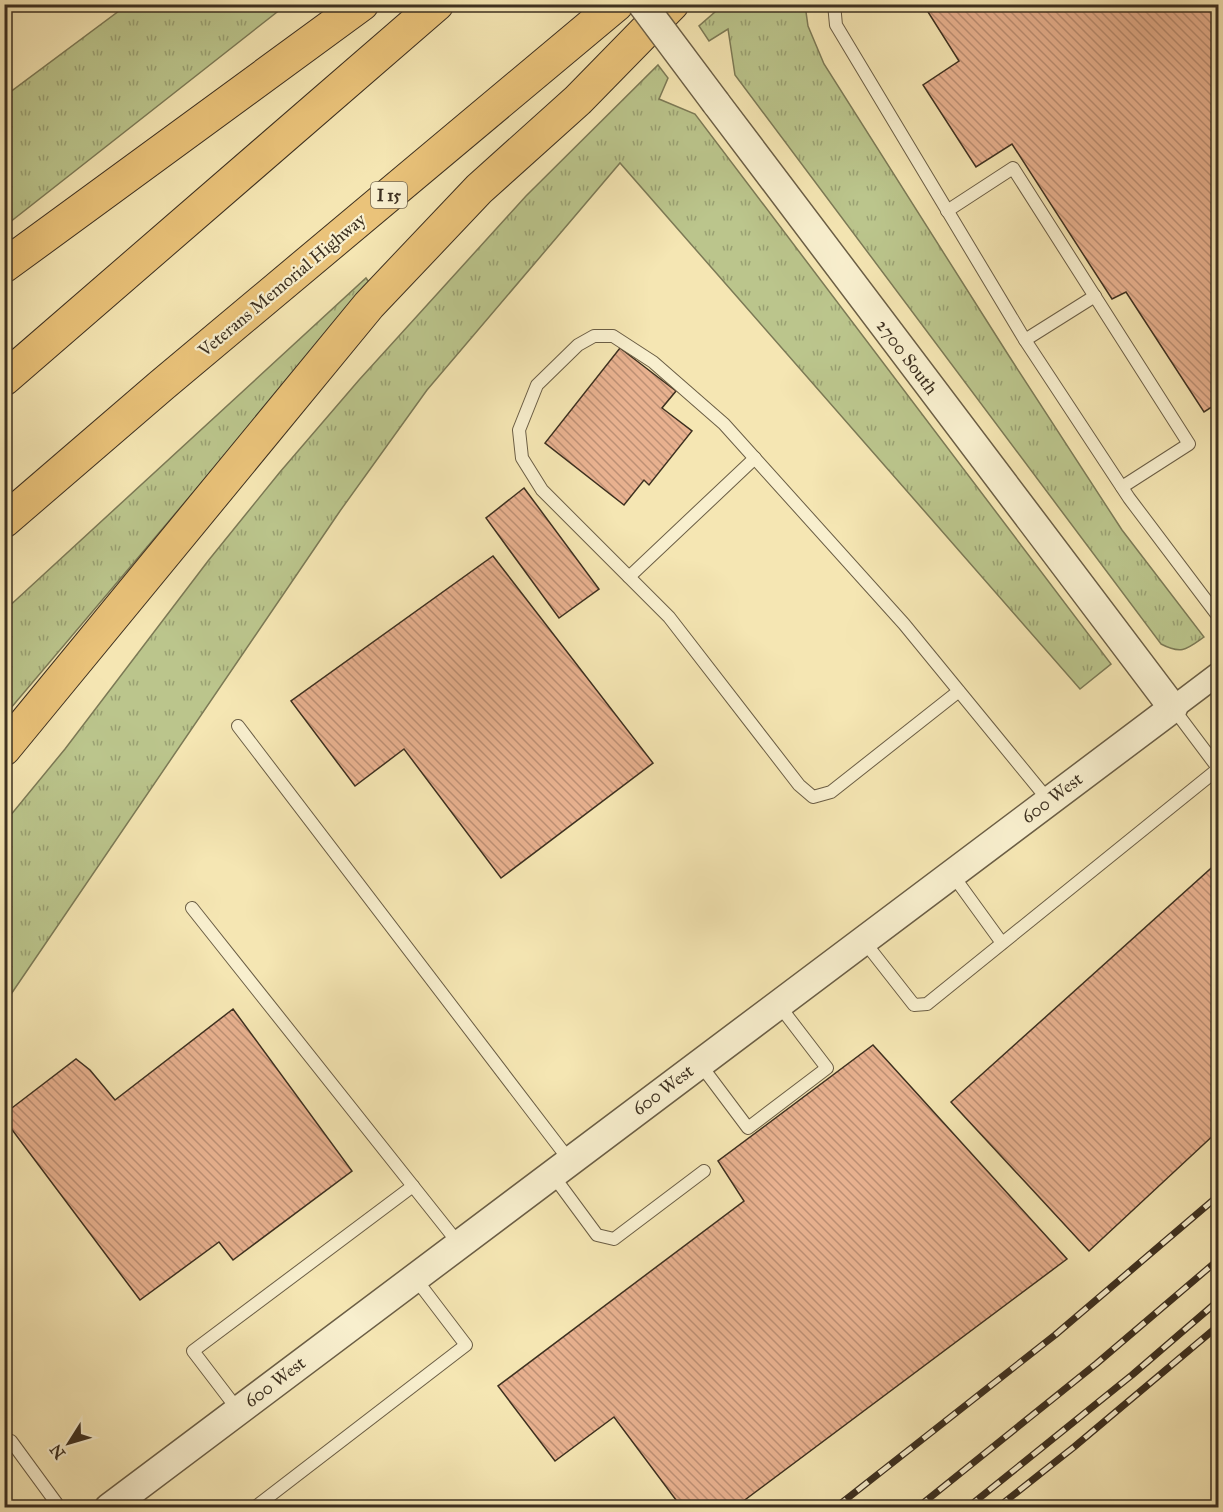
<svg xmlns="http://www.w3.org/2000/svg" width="1223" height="1512" font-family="'IM FELL Great Primer',serif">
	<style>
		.grass { fill: url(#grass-tufts); stroke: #7c7a56; stroke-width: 1.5 }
		.building { fill: url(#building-back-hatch); stroke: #3d3020; stroke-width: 1.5 }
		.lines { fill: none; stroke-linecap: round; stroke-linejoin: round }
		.service-casing { stroke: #6b5e45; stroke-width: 14 }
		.minor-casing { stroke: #6b5e45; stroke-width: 25 }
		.tertiary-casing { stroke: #6b5e45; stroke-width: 31 }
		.motorway-casing { stroke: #3d3020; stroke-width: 35 }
		.service { stroke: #f8efce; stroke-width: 12 }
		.minor { stroke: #f8efce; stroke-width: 22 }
		.tertiary { stroke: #f8efce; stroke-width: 28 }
		.motorway { stroke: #eac37a; stroke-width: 33 }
		.rail-casing { stroke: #3d3020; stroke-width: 7 }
		.rail { stroke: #f8efce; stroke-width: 4.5; stroke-dasharray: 14; stroke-linecap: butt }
		.tertiary-bridge-casing { stroke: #6b5e45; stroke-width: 31; stroke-linecap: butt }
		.tertiary-bridge { stroke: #f8efce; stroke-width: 28 }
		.labels { text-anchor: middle; stroke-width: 4.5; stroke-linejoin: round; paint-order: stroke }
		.shield { fill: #f8efce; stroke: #756954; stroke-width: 1.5 }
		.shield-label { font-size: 16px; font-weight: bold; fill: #3d3020 }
		.street-label { font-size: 18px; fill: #3d3020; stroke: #f8efce }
	</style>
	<defs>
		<pattern id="grass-tufts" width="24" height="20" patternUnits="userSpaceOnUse" patternTransform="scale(1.5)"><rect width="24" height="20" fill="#bbc58c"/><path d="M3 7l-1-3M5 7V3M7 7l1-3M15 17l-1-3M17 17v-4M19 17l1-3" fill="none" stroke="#99a072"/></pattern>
		<pattern id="building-back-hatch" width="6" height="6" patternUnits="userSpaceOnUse" patternTransform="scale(1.5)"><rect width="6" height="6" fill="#e8b18f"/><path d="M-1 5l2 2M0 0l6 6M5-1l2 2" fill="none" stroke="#bd9074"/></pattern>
	</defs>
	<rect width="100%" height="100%" fill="#f5e6b3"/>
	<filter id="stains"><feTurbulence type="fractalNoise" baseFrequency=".00333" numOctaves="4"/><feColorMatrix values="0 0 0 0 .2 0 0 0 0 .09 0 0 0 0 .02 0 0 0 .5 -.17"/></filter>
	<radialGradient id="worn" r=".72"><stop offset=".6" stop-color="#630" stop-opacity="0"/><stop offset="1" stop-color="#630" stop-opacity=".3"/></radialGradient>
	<g class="grass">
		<path d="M127 5H286L5 226V96Z"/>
		<path d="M723 5H805L808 26 824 64 1009 356 1122 530 1204 637C1187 649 1182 655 1161 644L735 75 728 29 709 41 699 26Z"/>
		<path d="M658 65 668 78 659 99 695 114 1111 664 1080 689 620 163 427 390 340 511 5 1003V822L65 749 208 561 280 472 359 380 526 196Z"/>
		<path d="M366 278 373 288 317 346 5 715V610Z"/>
	</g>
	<g class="building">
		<path d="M923 4H1218V403L1204 412 1126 292 1112 299 1012 144 976 167 923 85 959 61Z"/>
		<path d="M620 348 676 391 662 408 692 431 649 485 644 480 624 505 545 443Z"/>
		<path d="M524 488 599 589 559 618 486 518Z"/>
		<path d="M493 556 653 763 501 878 404 749 355 786 291 701Z"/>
		<path d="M1218 862V1131L1089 1251 951 1102Z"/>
		<path d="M233 1009 352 1171 233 1260 219 1242 140 1300 4 1119V1114L76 1059 90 1070 115 1100Z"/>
		<path d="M873 1045 1067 1259 734 1508H682L614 1417 555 1461 498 1386 744 1201 718 1161Z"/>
	</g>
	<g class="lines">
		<g class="service-casing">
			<g id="service">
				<path d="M834 4 836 25 1025 340 1129 498 1218 616"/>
				<path d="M947 211 1013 168 1189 444 1122 487"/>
				<path d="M1025 340 1095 296"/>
				<path d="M629 577 755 458"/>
				<path d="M959 691 831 792 813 797 799 785 669 617 542 490 522 458 519 430 537 385 578 345 594 336H613L653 362 724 424 904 624 1049 801"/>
				<path d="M1173 708 1218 768"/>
				<path d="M238 726 570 1161"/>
				<path d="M952 874 1002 943"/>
				<path d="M192 908 459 1244"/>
				<path d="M863 940 914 1005 927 1004 1218 769"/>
				<path d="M700 1064 748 1128 827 1068 778 1004"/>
				<path d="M552 1174 597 1235 614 1239 704 1171"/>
				<path d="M238 1410 193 1351 413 1186"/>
				<path d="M11 1441 60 1508"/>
				<path d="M254 1508 466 1345 415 1278"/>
			</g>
		</g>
		<g class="minor-casing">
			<path id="minor" d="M1173 708 1218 674"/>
		</g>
		<g class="tertiary-casing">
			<path id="tertiary" d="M109 1508 1173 708 716 103"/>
		</g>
		<g class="motorway-casing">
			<g id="motorway">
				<path d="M4 266 362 4"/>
				<path d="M4 379 437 4"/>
				<path d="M4 521 162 385 617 4"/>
				<path d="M4 749 369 305 479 189 578 100 672 4"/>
			</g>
		</g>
		<use href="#service" class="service"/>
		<use href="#minor" class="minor"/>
		<use href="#tertiary" class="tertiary"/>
		<use href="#motorway" class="motorway"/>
		<g class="rail-casing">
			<g id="rail">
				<path d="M835 1508 1055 1335 1218 1196"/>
				<path d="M917 1508 1096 1364 1218 1260"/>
				<path d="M967 1508 1132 1375 1218 1301"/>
				<path d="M997 1508 1074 1447 1218 1326"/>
			</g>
		</g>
		<use href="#rail" class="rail"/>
		<g class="tertiary-bridge-casing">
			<path id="tertiary-bridge" d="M642 4 716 103"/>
		</g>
		<use href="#tertiary-bridge" class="tertiary-bridge"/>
	</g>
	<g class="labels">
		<rect class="shield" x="371" y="182" width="36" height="26" rx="4.5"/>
		<g class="shield-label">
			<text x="389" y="201">I 15</text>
		</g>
		<g class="street-label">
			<text transform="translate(282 285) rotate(-40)" y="6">Veterans Memorial Highway</text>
			<text transform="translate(907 357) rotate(53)" y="6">2700 South</text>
			<text transform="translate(1052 798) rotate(-37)" y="6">600 West</text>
			<text transform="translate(663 1090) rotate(-37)" y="6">600 West</text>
			<text transform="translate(275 1382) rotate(-37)" y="6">600 West</text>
		</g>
	</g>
	<rect width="1223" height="1512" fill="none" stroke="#f5e6b3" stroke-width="24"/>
	<rect x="6" y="6" width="1211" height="1500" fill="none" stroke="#3d3020" stroke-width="3"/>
	<rect x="12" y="12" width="1199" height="1488" fill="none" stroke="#3d3020" stroke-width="1.5"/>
	<g transform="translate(69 1443) rotate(233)" stroke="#f8efce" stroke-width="4.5" paint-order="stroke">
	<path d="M0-4.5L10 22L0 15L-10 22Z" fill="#3d3020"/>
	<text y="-9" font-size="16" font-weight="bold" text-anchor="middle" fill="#3d3020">N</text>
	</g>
	<rect width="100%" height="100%" filter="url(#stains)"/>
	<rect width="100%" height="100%" fill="url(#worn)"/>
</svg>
